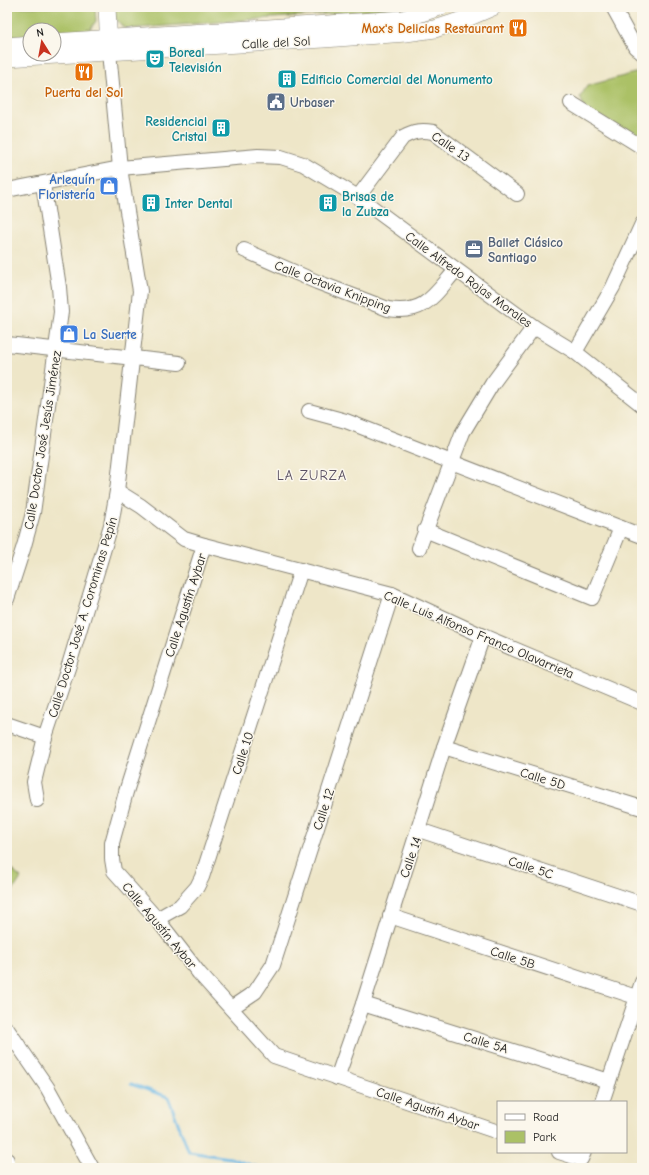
<svg xmlns="http://www.w3.org/2000/svg" width="649" height="1175" font-family="'Comic Neue',sans-serif">
	<style>
		.green { fill: #abc166; stroke: #646e41 }
		.lines { fill: none; stroke-linecap: round; stroke-linejoin: round }
		.stream { stroke: #6bb8e5; stroke-width: 3 }
		.minor-casing { stroke: #858172; stroke-width: 16 }
		.major-casing { stroke: #858172; stroke-width: 18 }
		.minor { stroke: #fff; stroke-width: 14 }
		.major { stroke: #fff; stroke-width: 17 }
		.labels { text-anchor: middle; stroke-width: 3; stroke-linejoin: round; paint-order: stroke }
		.food-label { font-size: 13px; font-weight: bold; fill: #c56008; stroke: #fbf7ec; text-anchor: end }
		.street-label { font-size: 13px; fill: #1c1c1c; stroke: #fbf7ec }
		.culture-label { font-size: 13px; font-weight: bold; fill: #0d838f; stroke: #fbf7ec; text-anchor: start }
		.service-label { font-size: 13px; font-weight: bold; fill: #4e5e75; stroke: #fbf7ec; text-anchor: start }
		.shop-label { font-size: 13px; font-weight: bold; fill: #366cbe; stroke: #fbf7ec; text-anchor: end }
		.neighbourhood-label { font-size: 14px; letter-spacing: 1px; fill: #5b5163; stroke: #fbf7ec }
	</style>
	<rect width="100%" height="100%" fill="#fbf7ec"/>
	<filter id="ink" filterUnits="userSpaceOnUse"><feTurbulence type="fractalNoise" baseFrequency=".025" numOctaves="2"/><feDisplacementMap in="SourceGraphic" scale="8" xChannelSelector="R" yChannelSelector="G"/><feConvolveMatrix kernelMatrix="1 2 1 2 8 2 1 2 1" color-interpolation-filters="sRGB"/></filter>
	<filter id="wash" filterUnits="userSpaceOnUse"><feTurbulence type="fractalNoise" baseFrequency=".012" numOctaves="4" result="noise"/><feDisplacementMap in="SourceGraphic" scale="16" xChannelSelector="R" yChannelSelector="G"/><feGaussianBlur stdDeviation="0.9" result="paint"/><feColorMatrix in="noise" values="0 0 0 0 0 0 0 0 0 0 0 0 0 0 0 0 0 1.4 0 .05"/><feComposite in="paint" operator="in"/></filter>
	<g filter="url(#wash)">
		<rect width="100%" height="100%" fill="#eee6c8"/>
		<g class="green">
			<path d="M7 7H95L96 21 88 32 54 34V30H30V36L7 37Z"/>
			<path d="M115 7H409L394 9 125 29 115 18Z"/>
			<path d="M642 71V146L589 118 580 97 587 86Z"/>
			<path d="M7 866 21 878 7 900Z"/>
		</g>
		<g class="lines">
			<path class="stream" d="M131 1084 168 1097 189 1152 230 1158 260 1168"/>
		</g>
	</g>
	<g filter="url(#ink)">
		<g class="lines">
			<g class="minor-casing">
				<g id="minor">
					<path d="M613 7 635 47 642 53"/>
					<path d="M571 103 642 147"/>
					<path d="M7 190 120 168 258 156 281 157 303 164 358 197 534 327 575 352 642 405"/>
					<path d="M358 197 403 137C414 131 421 130 433 132L517 194"/>
					<path d="M244 250 317 282 388 309C425 315 434 295 456 270"/>
					<path d="M7 344 179 363"/>
					<path d="M575 352 613 287 642 224"/>
					<path d="M309 411 346 421 642 536"/>
					<path d="M117 491 141 506 184 539 204 545 392 594 483 636 642 703"/>
					<path d="M425 530 592 598 621 528"/>
					<path d="M204 545 126 792 112 843V859L114 871 157 919 199 973 274 1056 498 1132"/>
					<path d="M419 548 463 432 492 384 534 327"/>
					<path d="M7 599 24 546 33 513 61 312 59 287 43 184"/>
					<path d="M7 724 45 737"/>
					<path d="M444 747 642 808"/>
					<path d="M37 800 34 782 45 737 69 665 111 525 117 491 140 291 120 168 109 52"/>
					<path d="M419 830 642 904"/>
					<path d="M390 916 636 997"/>
					<path d="M157 919 180 906 197 887 202 877 301 570"/>
					<path d="M363 1004 609 1081"/>
					<path d="M231 1008 255 992 273 965 392 594"/>
					<path d="M7 1029 47 1087 92 1168"/>
					<path d="M337 1078 363 1004 444 747 483 636"/>
					<path d="M602 1102 642 982"/>
					<path d="M559 1152 581 1159 584 1152"/>
					<path d="M7 1160V1162"/>
				</g>
			</g>
			<g class="major-casing">
				<g id="major">
					<path d="M107 7 109 49"/>
					<path d="M54 42 403 19 440 7"/>
					<path d="M7 46 30 44"/>
					<path d="M7 58 324 39 406 33 435 29 465 19 493 7"/>
				</g>
			</g>
			<use href="#minor" class="minor"/>
			<use href="#major" class="major"/>
		</g>
	</g>
	<defs>
		<g id="restaurant-square" transform="scale(1)"><rect x="-9" y="-9" width="18" height="18" rx="4" fill="#e8710a" stroke="#fbf7ec"/><path d="M-5-6h1v4h1v-4h1v4h1v-4h1v5L-1.5 .5V6h-2V.5L-5-1ZM5-6V6H3V1.5H1.5Q1.5-4 5-6Z" fill="#fff"/></g>
		<g id="theatre-square" transform="scale(1)"><rect x="-9" y="-9" width="18" height="18" rx="4" fill="#0f9aa8" stroke="#fbf7ec"/><path d="M-5-5.5Q0-4 5-5.5V0Q5 5 0 6Q-5 5-5 0ZM-3.3-2.5H-1v1.5H-3.3ZM1-2.5H3.3v1.5H1ZM-2.8 1Q0 5.5 2.8 1Z" fill="#fff"/></g>
		<g id="building-square" transform="scale(1)"><rect x="-9" y="-9" width="18" height="18" rx="4" fill="#0f9aa8" stroke="#fbf7ec"/><path d="M-4-6H4V6H1V3H-1V6H-4ZM-2.5-4.3h1.7v1.8h-1.7ZM.8-4.3h1.7v1.8H.8ZM-2.5-1h1.7V.8h-1.7ZM.8-1h1.7V.8H.8Z" fill="#fff"/></g>
		<g id="civic-square" transform="scale(1)"><rect x="-9" y="-9" width="18" height="18" rx="4" fill="#5c6f8a" stroke="#fbf7ec"/><path d="M-.6-6.5H3V-4.5H.6V-3L4-1V1h2V6H-6V1h2V-1L-.6-3ZM-1.2 2.5V6h2.4V2.5Z" fill="#fff"/></g>
		<g id="shop-square" transform="scale(1)"><rect x="-9" y="-9" width="18" height="18" rx="4" fill="#3f7fe0" stroke="#fbf7ec"/><path d="M-5-2.5h2.3a2.7 3.5 0 0 1 5.4 0H5L5.5 6h-11ZM-1.5-2.5h3a1.5 2.3 0 0 0-3 0Z" fill="#fff"/></g>
		<g id="office-square" transform="scale(1)"><rect x="-9" y="-9" width="18" height="18" rx="4" fill="#5c6f8a" stroke="#fbf7ec"/><path d="M-6-3h4V-5.5h4V-3h4V5H-6ZM-1-4.5V-3h2v-1.5ZM-6 0V1H6V0Z" fill="#fff"/></g>
	</defs>
	<g fill-rule="evenodd">
		<use href="#restaurant-square" x="518" y="28"/>
		<use href="#theatre-square" x="155" y="59"/>
		<use href="#restaurant-square" x="84" y="72"/>
		<use href="#building-square" x="287" y="79"/>
		<use href="#civic-square" x="276" y="102"/>
		<use href="#building-square" x="221" y="128"/>
		<use href="#shop-square" x="109" y="186"/>
		<use href="#building-square" x="151" y="203"/>
		<use href="#building-square" x="328" y="203"/>
		<use href="#office-square" x="474" y="249"/>
		<use href="#shop-square" x="69" y="334"/>
	</g>
	<g class="labels">
		<g class="food-label">
			<text x="504" y="33">Max's Delicias Restaurant</text>
			<text x="84" y="97" text-anchor="middle">Puerta del Sol</text>
		</g>
		<g class="street-label">
			<text transform="translate(276 42) rotate(-3)" y="5">Calle del Sol</text>
			<text transform="translate(451 146) rotate(34)" y="5">Calle 13</text>
			<text transform="translate(469 279) rotate(36)" y="5">Calle Alfredo Rojas Morales</text>
			<text transform="translate(333 286) rotate(21)" y="5">Calle Octavia Knipping</text>
			<text transform="translate(42 440) rotate(-81)" y="5">Calle Doctor José Jesús Jiménez</text>
			<text transform="translate(185 605) rotate(-72)" y="5">Calle Agustín Aybar</text>
			<text transform="translate(82 617) rotate(-73)" y="5">Calle Doctor José A. Corominas Pepín</text>
			<text transform="translate(479 634) rotate(23)" y="5">Calle Luis Alfonso Franco Olavarrieta</text>
			<text transform="translate(242 753) rotate(-72)" y="5">Calle 10</text>
			<text transform="translate(543 778) rotate(17)" y="5">Calle 5D</text>
			<text transform="translate(323 809) rotate(-72)" y="5">Calle 12</text>
			<text transform="translate(410 857) rotate(-71)" y="5">Calle 14</text>
			<text transform="translate(531 867) rotate(18)" y="5">Calle 5C</text>
			<text transform="translate(160 925) rotate(50)" y="5">Calle Agustín Aybar</text>
			<text transform="translate(513 957) rotate(18)" y="5">Calle 5B</text>
			<text transform="translate(486 1042) rotate(17)" y="5">Calle 5A</text>
			<text transform="translate(428 1108) rotate(19)" y="5">Calle Agustín Aybar</text>
		</g>
		<g class="culture-label">
			<text x="169" y="57">Boreal<tspan x="169" dy="15">Televisión</tspan></text>
			<text x="301" y="84">Edificio Comercial del Monumento</text>
			<text x="207" y="126" text-anchor="end">Residencial<tspan x="207" dy="15">Cristal</tspan></text>
			<text x="342" y="201">Brisas de<tspan x="342" dy="15">la Zubza</tspan></text>
			<text x="165" y="208">Inter Dental</text>
		</g>
		<g class="service-label">
			<text x="290" y="107">Urbaser</text>
			<text x="488" y="247">Ballet Clásico<tspan x="488" dy="15">Santiago</tspan></text>
		</g>
		<g class="shop-label">
			<text x="95" y="184">Arlequín<tspan x="95" dy="15">Floristería</tspan></text>
			<text x="83" y="339" text-anchor="start">La Suerte</text>
		</g>
		<g class="neighbourhood-label">
			<text x="312" y="480">LA ZURZA</text>
		</g>
	</g>
	<rect width="649" height="1175" fill="none" stroke="#fbf7ec" stroke-width="24"/>
	<rect x="497" y="1101" width="130" height="52" fill="#fbf7ec" stroke="#a29f99"/>
	<rect x="505" y="1114" width="20" height="6" fill="#ffffff" stroke="#a29f99"/>
	<text x="533" y="1121" font-size="12" fill="#1c1c1c">Road</text>
	<rect x="505" y="1131" width="20" height="12" fill="#abc166" stroke="#a29f99"/>
	<text x="533" y="1141" font-size="12" fill="#1c1c1c">Park</text>
	<g transform="translate(42 42) rotate(349)"><circle r="19" fill="#fbf7ec" stroke="#a29f99"/>
	<path d="M0-3L7 15L0 10L-7 15Z" fill="#c8321e"/>
	<text y="-6" font-size="11" font-weight="bold" text-anchor="middle" fill="#1c1c1c">N</text>
	</g>
</svg>
